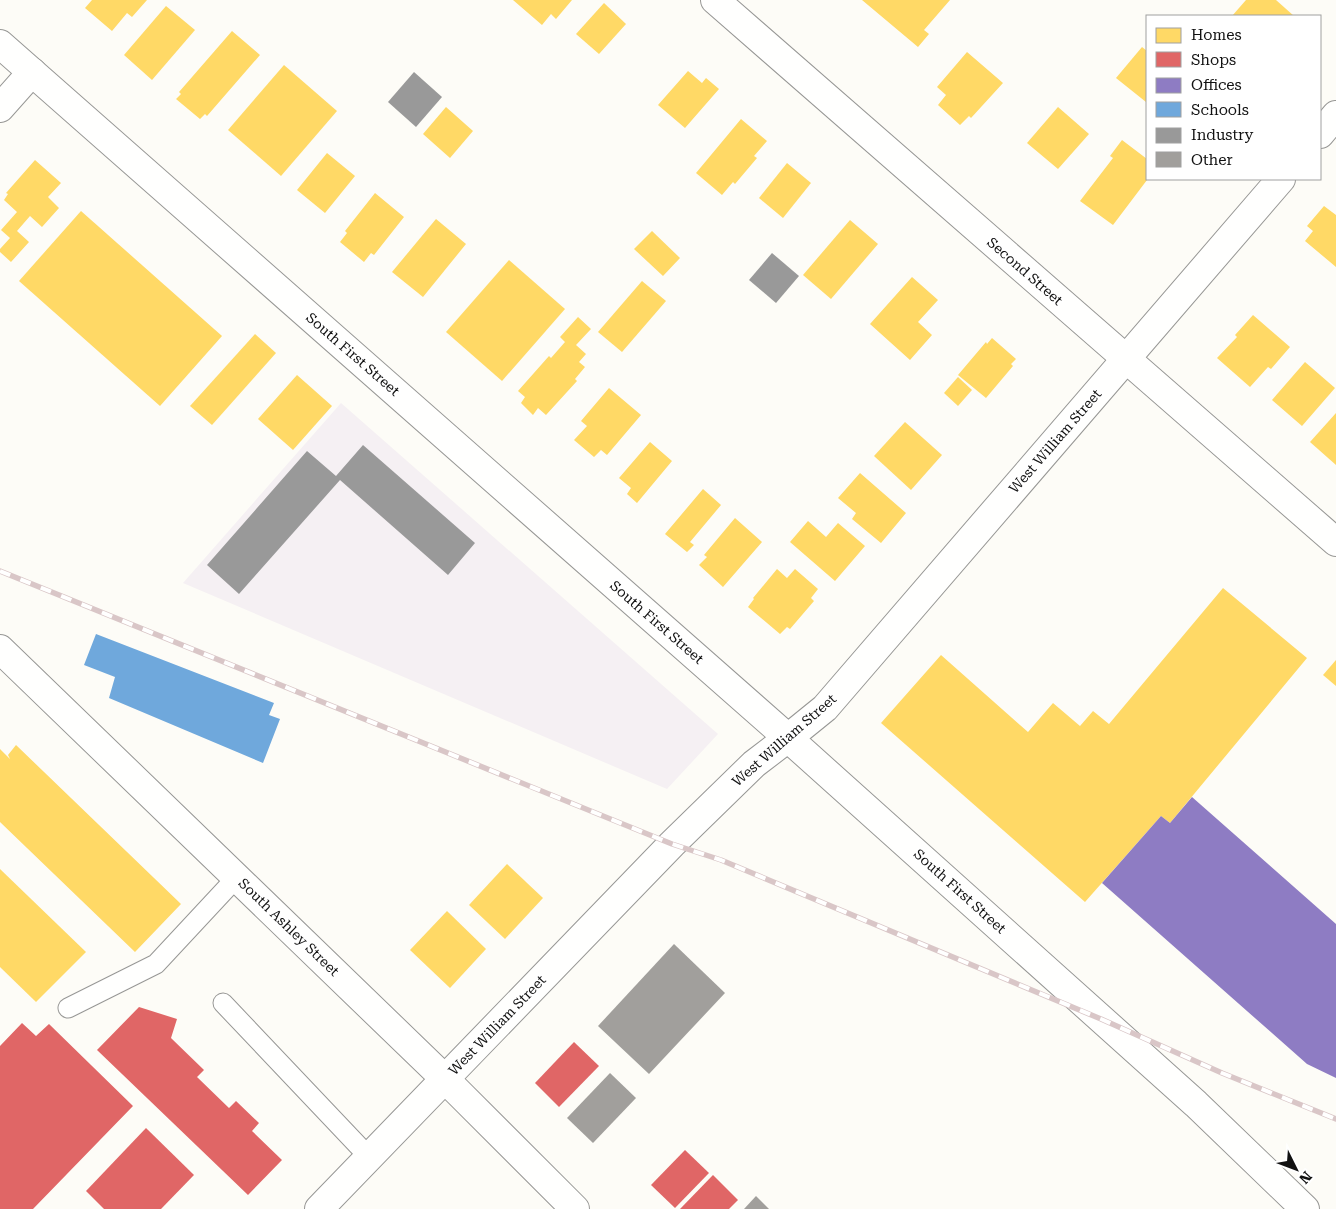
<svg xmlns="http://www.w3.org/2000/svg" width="1336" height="1209" font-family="'Roboto Serif',serif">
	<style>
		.industrial { fill: #f5f0f3 }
		.homes { fill: #ffd966 }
		.shops { fill: #e06666 }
		.offices { fill: #8e7cc3 }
		.schools { fill: #6fa8dc }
		.industry { fill: #999 }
		.building { fill: #a19f9c }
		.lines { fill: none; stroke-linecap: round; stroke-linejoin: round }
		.service-casing { stroke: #979795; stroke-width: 21 }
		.minor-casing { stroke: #979795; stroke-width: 30 }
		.tertiary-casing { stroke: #979795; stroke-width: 30 }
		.service { stroke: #fffffe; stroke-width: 19 }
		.minor { stroke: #fffffe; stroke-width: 28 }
		.tertiary { stroke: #fffffe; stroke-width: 28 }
		.rail-casing { stroke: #d9c6c7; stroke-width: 5.5 }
		.rail { stroke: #fff; stroke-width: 4; stroke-dasharray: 11; stroke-linecap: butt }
		.labels { text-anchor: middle; stroke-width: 5; stroke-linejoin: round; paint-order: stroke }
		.street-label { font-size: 14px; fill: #111; stroke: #fff }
	</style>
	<rect width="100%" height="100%" fill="#fdfcf7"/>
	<path class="industrial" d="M341 403 718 734 667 789 183 583Z"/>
	<g class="homes">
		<path d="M92 0H147L132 17 127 13 112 31 85 8Z"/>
		<path d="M513 0H572L556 19 551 14 542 25Z"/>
		<path d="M862 0H950L924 30 929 34 918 47Z"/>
		<path d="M1246 0H1276L1294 16H1232Z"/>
		<path d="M604 3 626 24 599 54 576 34Z"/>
		<path d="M166 6 195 30 152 80 124 55Z"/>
		<path d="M232 31 260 55 207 116 205 114 200 119 176 99 181 94 179 92Z"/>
		<path d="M1142 47 1147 51 1146 102 1116 78Z"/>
		<path d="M967 52 1003 83 971 118 969 116 960 125 938 105 946 95 937 87Z"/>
		<path d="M284 65 337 111 281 176 228 130Z"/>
		<path d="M688 71 702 83 706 78 719 89 685 128 658 105Z"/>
		<path d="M446 107 473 131 450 158 423 134Z"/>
		<path d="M1058 107 1089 134 1058 169 1027 143Z"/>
		<path d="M741 119 767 141 754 156 757 158 735 184 733 182 722 195 696 173Z"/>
		<path d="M1122 140 1147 159V180L1113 225 1080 201 1113 158 1110 156Z"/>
		<path d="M327 153 355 176 325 213 297 190Z"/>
		<path d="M35 160 61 183 48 197 59 208 42 227 30 216 17 231 29 242 11 262 0 252V249L10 238 1 230 17 212 4 200 8 194 6 193Z"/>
		<path d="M787 163 811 183 783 218 759 198Z"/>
		<path d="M375 193 404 217 374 255 371 253 364 262 340 242 347 233 345 231Z"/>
		<path d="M1324 206 1336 215V267L1305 241 1313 231 1307 226Z"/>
		<path d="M81 211 222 336 160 406 19 281Z"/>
		<path d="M436 219 466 244 423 297 392 272Z"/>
		<path d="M850 220 878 244 831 299 803 275Z"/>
		<path d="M652 231 680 258 663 276 634 249Z"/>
		<path d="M509 260 565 309 502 381 446 332Z"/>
		<path d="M912 277 938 300 918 322 932 335 910 360 870 324Z"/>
		<path d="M642 281 666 301 622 352 598 332Z"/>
		<path d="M1253 315 1290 347 1271 369 1268 367 1250 387 1217 358 1237 337 1235 335Z"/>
		<path d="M578 317 591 329 576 345 586 354 579 362 585 367 575 379 577 381 546 415 538 408 533 415 521 403 525 397 518 391 549 356 551 358 565 342 560 337Z"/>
		<path d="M255 334 276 353 212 425 190 406Z"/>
		<path d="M992 338 1016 359 1011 364 1013 366 986 398 958 375 986 342 987 344Z"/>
		<path d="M1305 362 1335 388 1302 426 1272 400Z"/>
		<path d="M297 375 332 406 293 450 258 419Z"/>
		<path d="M958 377 972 390 958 406 944 393Z"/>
		<path d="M609 388 641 415 607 455 601 450 594 457 574 440 587 426 581 421Z"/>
		<path d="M1336 413V465L1310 442Z"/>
		<path d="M905 422 942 455 911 490 874 456Z"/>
		<path d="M650 442 672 461 637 503 627 494 631 488 619 478Z"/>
		<path d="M860 473 906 513 881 543 852 519 856 513 838 498Z"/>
		<path d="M703 489 721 505 690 542 694 545 687 552 665 534Z"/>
		<path d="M735 518 762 542 723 587 699 565 707 557 704 555Z"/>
		<path d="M808 521 826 537 838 523 865 546 835 581 790 542Z"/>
		<path d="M777 569 787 578 795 569 818 589 811 598 814 601 790 629 787 627 780 634 748 607 754 599 753 598Z"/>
		<path d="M1223 588 1307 658 1170 823 1161 816 1085 902 881 723 941 655 1028 732 1053 703 1080 726 1093 711 1109 724Z"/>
		<path d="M1336 660V686L1323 675Z"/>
		<path d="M16 745 181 904 135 952 0 822V749L10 759 8 755Z"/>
		<path d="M507 864 543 898 505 939 469 905Z"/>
		<path d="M0 869 86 952 36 1002 0 967Z"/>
		<path d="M447 911 486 949 450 988 410 950Z"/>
	</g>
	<g class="shops">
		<path d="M139 1007 177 1019 171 1038 204 1070 197 1077 229 1108 236 1101 259 1123 252 1131 282 1160 248 1195 97 1050Z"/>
		<path d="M22 1023 36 1036 49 1024 133 1106 33 1209H0V1046Z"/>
		<path d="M574 1042 599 1066 559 1107 535 1083Z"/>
		<path d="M146 1128 194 1175 161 1209H104L86 1191Z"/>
		<path d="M685 1150 709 1173 675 1208 651 1185Z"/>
		<path d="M713 1175 738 1200 729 1209H680Z"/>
	</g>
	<path class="offices" d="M1192 797 1336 924V1078L1307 1064 1102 883 1161 816 1170 823Z"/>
	<path class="schools" d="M96 634 274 703 269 715 280 719 263 763 109 698 115 677 84 665Z"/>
	<g class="industry">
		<path d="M414 72 442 97 416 127 388 102Z"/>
		<path d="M772 253 799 276 776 303 749 280Z"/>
		<path d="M363 445 475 543 448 575 340 480 239 594 207 565 307 451 336 476Z"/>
	</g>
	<g class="building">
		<path d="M674 944 725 993 649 1074 598 1026Z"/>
		<path d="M610 1073 636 1098 593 1143 567 1118Z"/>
		<path d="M756 1196 769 1209H744Z"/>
	</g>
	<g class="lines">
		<g class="service-casing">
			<g id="service">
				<path d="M223 1003 369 1157"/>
				<path d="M68 1008 156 964 237 877"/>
			</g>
		</g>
		<g class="minor-casing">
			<g id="minor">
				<path d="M715 0 1336 542"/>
				<path d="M0 44 788 738 825 708 1281 179"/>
				<path d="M0 108 32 72"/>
				<path d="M1320 134 1336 115"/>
				<path d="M0 649 445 1079"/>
			</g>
		</g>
		<g class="tertiary-casing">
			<g id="tertiary">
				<path d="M445 1079 575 1209"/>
				<path d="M319 1209 672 844 754 764 788 738 1196 1104 1305 1209"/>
			</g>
		</g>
		<use href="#service" class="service"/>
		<use href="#minor" class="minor"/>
		<use href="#tertiary" class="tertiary"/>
		<g class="rail-casing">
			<path id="rail" d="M0 571 672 844 721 860 1101 1019 1222 1073 1336 1119"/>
		</g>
		<use href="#rail" class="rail"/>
	</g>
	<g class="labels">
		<g class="street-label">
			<text transform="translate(1025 271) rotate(41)" y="5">Second Street</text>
			<text transform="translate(353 354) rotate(41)" y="5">South First Street</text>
			<text transform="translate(1055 441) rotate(-49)" y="5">West William Street</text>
			<text transform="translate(657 622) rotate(41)" y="5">South First Street</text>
			<text transform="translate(784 740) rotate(-41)" y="5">West William Street</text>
			<text transform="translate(960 891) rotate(42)" y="5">South First Street</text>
			<text transform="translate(289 927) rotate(44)" y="5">South Ashley Street</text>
			<text transform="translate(497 1025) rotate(-46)" y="5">West William Street</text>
		</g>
	</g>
	<rect x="1146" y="15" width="175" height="165" fill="#ffffff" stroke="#a0a0a0"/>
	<rect x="1156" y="28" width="25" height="15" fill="#ffd966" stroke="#a0a0a0"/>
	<text x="1191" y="40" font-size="15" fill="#111111">Homes</text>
	<rect x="1156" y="52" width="25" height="15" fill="#e06666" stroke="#a0a0a0"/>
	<text x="1191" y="65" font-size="15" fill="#111111">Shops</text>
	<rect x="1156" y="78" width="25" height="15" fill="#8e7cc3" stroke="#a0a0a0"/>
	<text x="1191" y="90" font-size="15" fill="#111111">Offices</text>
	<rect x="1156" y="102" width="25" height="15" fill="#6fa8dc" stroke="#a0a0a0"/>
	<text x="1191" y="115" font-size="15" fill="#111111">Schools</text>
	<rect x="1156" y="128" width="25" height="15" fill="#999999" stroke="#a0a0a0"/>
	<text x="1191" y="140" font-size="15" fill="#111111">Industry</text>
	<rect x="1156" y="152" width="25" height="15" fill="#a19f9c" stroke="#a0a0a0"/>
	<text x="1191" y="165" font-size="15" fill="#111111">Other</text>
	<g transform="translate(1296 1169) rotate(132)" stroke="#ffffff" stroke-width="4" paint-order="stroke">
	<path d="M0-4L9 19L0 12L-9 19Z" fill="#111111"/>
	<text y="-8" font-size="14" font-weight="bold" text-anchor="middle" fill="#111111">N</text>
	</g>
</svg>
